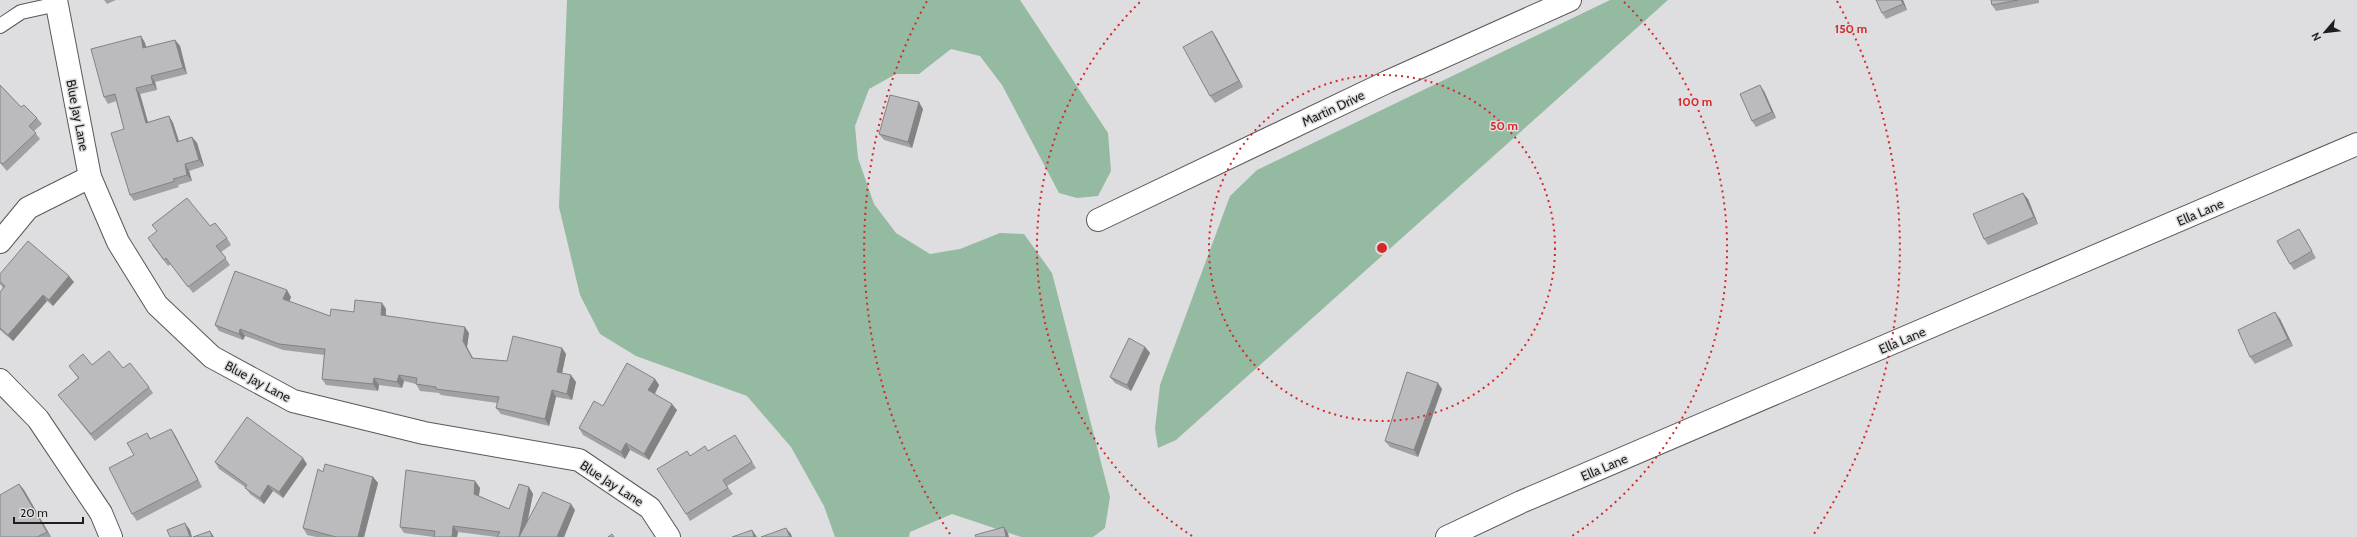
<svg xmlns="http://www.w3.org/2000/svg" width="2357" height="537" font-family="Cabin,sans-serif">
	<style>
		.forest { fill: #94baa1 }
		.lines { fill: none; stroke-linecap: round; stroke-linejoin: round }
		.lane-casing { stroke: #59595b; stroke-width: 16 }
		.street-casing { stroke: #59595b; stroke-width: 24 }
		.lane { stroke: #fff; stroke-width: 14 }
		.street { stroke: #fff; stroke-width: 22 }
		.wall { fill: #a1a1a3 }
		.shaded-wall { fill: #838384 }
		.building { fill: #bbbbbd; stroke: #838384 }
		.ring { fill: none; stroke: #d62828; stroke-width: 2; stroke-dasharray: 2 4 }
		.labels { text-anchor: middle; stroke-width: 3; stroke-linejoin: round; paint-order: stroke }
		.street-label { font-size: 13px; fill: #1e1e1f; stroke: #dedee0 }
		.centre { fill: #d62828; stroke: #dedee0; stroke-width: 2 }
		.ring-label { font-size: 12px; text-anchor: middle; font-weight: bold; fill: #d62828; stroke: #dedee0; stroke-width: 3; stroke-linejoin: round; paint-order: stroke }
	</style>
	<rect width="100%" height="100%" fill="#dedee0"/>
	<g class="forest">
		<path d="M567 0H1020L1108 133 1111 171 1098 196 1077 198 1059 193 1002 85 980 56 951 49 919 74H896L869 89 855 126 858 158 874 204 896 233 930 254 960 249 1000 233 1024 234 1052 273 1110 497 1105 528 1093 537H1021L952 514 910 532 909 537H835L824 506 791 447 747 396 636 356 600 334 580 295 559 207Z"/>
		<path d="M1610 0H1668L1176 440 1158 448 1155 429 1160 385 1230 196 1257 170Z"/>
	</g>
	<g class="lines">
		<g class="lane-casing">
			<path id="lane" d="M0 26 21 12 58 4"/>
		</g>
		<g class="street-casing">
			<g id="street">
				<path d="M56 0 90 177 118 242 157 305 212 357 293 401 424 433 579 460 650 508 669 537"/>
				<path d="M1098 220 1387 82 1570 0"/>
				<path d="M0 242 28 208 90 177"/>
				<path d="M0 380 38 419 101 513 111 537"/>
				<path d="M1447 537 1521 502 2357 144"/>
			</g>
		</g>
		<use href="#lane" class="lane"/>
		<use href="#street" class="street"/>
	</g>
	<g class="wall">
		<path d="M104 0H116L107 4Z"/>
		<path d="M1903 0 1907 10 1886 19 1882 13Z"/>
		<path d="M1991 0H2039V3L1996 11 1992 5Z"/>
		<path d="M1212 31 1216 37 1243 87 1215 103 1210 96Z"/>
		<path d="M141 36 145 43 146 47 175 40 180 46 187 74 155 82 157 90 140 94 148 122 169 116 173 123 179 141 192 137 197 143 204 166 189 171 192 181 178 185 179 187 134 201 130 195 124 129 116 101 108 104 104 97Z"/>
		<path d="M0 85 21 107 37 118 42 124 34 131 40 139 7 171 0 163Z"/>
		<path d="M1764 91 1776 118 1756 127 1752 121Z"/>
		<path d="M923 109 912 148 884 140 879 134Z"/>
		<path d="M2028 199 2038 224 1988 245 1984 239Z"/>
		<path d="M210 226 227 238 231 245 221 252 230 265 193 293 171 264 168 266 152 245Z"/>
		<path d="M2299 229 2303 235 2316 258 2294 270 2290 264Z"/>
		<path d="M0 274 74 282 53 306 47 301 13 341 0 330V292L3 288 0 284Z"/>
		<path d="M291 297 289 301 330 316 354 312 382 303 386 309V316L469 333 467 347 473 358 507 361 562 348 566 354 562 373 576 382 572 400 556 397 549 426 501 414 496 408 497 403 441 395 439 393 420 391 416 384 404 381 402 388 379 385 378 391 326 385 322 379 324 355 283 350 245 336 243 340 219 331 215 325Z"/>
		<path d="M2280 319 2293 346 2255 364 2250 357Z"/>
		<path d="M1145 347 1150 353 1131 391 1115 383 1110 377Z"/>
		<path d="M92 365 149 387 153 393 95 441 63 401 58 395 78 378 69 366Z"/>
		<path d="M655 379 659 385 655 394 677 410 649 460 630 450 625 459 583 435 579 428 603 406Z"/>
		<path d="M1442 389 1418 457 1390 447 1385 441Z"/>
		<path d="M147 433 151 439 175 435 202 487 137 521 132 514 134 455Z"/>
		<path d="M739 441 756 468 727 486 733 494 690 521 686 514 687 451 690 456 708 451Z"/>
		<path d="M215 462 307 464 283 498 273 491 264 504 250 494 245 487 219 469Z"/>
		<path d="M373 477 378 483 364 537H316L307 535 303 528Z"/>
		<path d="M475 481 480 488 479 496 509 509 529 487 533 494 528 520 575 510 564 537H497L458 532 457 537H434L404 533 400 527Z"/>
		<path d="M19 484 24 490 51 537H0Z"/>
	</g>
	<g class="shaded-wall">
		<path d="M1901 0H1903L1907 10 1903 4Z"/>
		<path d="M1212 31 1216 37 1243 87 1239 81Z"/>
		<path d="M141 36 145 43 148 54 143 48Z"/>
		<path d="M175 40 180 46 187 74 183 68Z"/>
		<path d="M151 76 155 82 157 90 153 84Z"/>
		<path d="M1760 85 1764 91 1776 118 1772 112Z"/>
		<path d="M136 88 140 94 150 130 146 123Z"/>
		<path d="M919 102 923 109 912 148 908 142Z"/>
		<path d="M169 116 173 123 181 148 177 142Z"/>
		<path d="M192 137 197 143 204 166 199 160Z"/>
		<path d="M185 164 189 171 192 181 187 175Z"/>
		<path d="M2023 193 2028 199 2038 224 2034 217Z"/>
		<path d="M69 276 74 282 53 306 49 300Z"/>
		<path d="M287 290 291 297 288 305 283 299Z"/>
		<path d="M43 295 47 301 13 341 8 335Z"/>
		<path d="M382 303 386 309 385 322 381 315Z"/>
		<path d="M2275 312 2280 319 2293 346 2288 339Z"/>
		<path d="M465 327 469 333 467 347 476 364 472 358 463 341Z"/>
		<path d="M240 329 245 336 243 340 239 334Z"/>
		<path d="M1145 347 1150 353 1131 391 1127 385Z"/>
		<path d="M562 348 566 354 561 378 557 372Z"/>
		<path d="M399 375 404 381 402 388 397 382Z"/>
		<path d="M571 375 576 382 572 400 567 394Z"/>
		<path d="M374 378 379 385 378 391 373 384Z"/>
		<path d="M655 379 659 385 653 397 648 390Z"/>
		<path d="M1438 383 1442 389 1418 457 1414 450Z"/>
		<path d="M552 390 556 397 549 426 545 419Z"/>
		<path d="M672 404 677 410 649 460 644 454Z"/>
		<path d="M171 429 175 435 202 487 198 480Z"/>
		<path d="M626 443 630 450 625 459 621 452Z"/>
		<path d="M303 458 307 464 283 498 279 492Z"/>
		<path d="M373 477 378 483 364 537H358Z"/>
		<path d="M475 481 480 488 478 500 474 494Z"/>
		<path d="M19 484 24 490 51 537 47 532Z"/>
		<path d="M268 485 273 491 264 504 260 498Z"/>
		<path d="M529 487 533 494 524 537H519Z"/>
		<path d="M571 504 575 510 564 537H557Z"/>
		<path d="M185 523 190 530 192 537H190Z"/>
		<path d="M453 526 458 532 457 537H452Z"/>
		<path d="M1004 527 1008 533 1009 537H1006Z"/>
		<path d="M786 528 791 534 792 537H790Z"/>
		<path d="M752 530 757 537H754Z"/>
		<path d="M210 531 214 537H212Z"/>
	</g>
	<g class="building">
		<path d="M1876 0H1901L1903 4 1882 13Z"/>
		<path d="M1991 0H2018L1992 5Z"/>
		<path d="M1212 31 1239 81 1210 96 1183 47Z"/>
		<path d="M141 36 143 48 175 40 183 68 151 76 153 84 136 88 146 123 169 116 177 142 192 137 199 160 185 164 187 175 173 179 175 181 130 195 111 133 124 129 115 94 104 97 91 49Z"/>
		<path d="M0 85 21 107 24 105 37 118 29 126 36 133 3 164 0 162Z"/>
		<path d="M1760 85 1772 112 1752 121 1740 94Z"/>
		<path d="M890 95 919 102 908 142 879 134Z"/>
		<path d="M2023 193 2034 217 1984 239 1973 214Z"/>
		<path d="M187 198 210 226 215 223 227 238 216 246 226 258 188 287 166 258 164 260 148 238 157 231 152 225Z"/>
		<path d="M2299 229 2312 251 2290 264 2277 241Z"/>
		<path d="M28 241 69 276 49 300 43 295 8 335 0 328V292L5 286 0 282V274Z"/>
		<path d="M235 271 287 290 283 299 330 316 331 309 354 312 355 300 382 303 381 315 465 327 463 341 472 358 507 361 513 336 562 348 557 372 571 375 567 394 552 390 545 419 496 408 499 397 436 389V387L416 384 417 378 399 375 397 382 374 378 373 384 322 379 325 349 279 344 240 329 239 334 215 325Z"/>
		<path d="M2275 312 2288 339 2250 357 2238 330Z"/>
		<path d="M1129 338 1145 347 1127 385 1110 377Z"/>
		<path d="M109 351 123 368 130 363 149 387 91 434 58 395 79 378 69 366 83 354 92 365Z"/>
		<path d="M627 363 655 379 648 390 672 404 644 454 626 443 621 452 579 428 594 401 603 406Z"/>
		<path d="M1407 372 1438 383 1414 450 1385 441Z"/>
		<path d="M247 417 303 458 279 492 268 485 260 498 245 488 247 485 215 462Z"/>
		<path d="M171 429 198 480 132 514 109 468 134 455 127 443 147 433 150 439Z"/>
		<path d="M735 435 752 462 723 480 728 488 686 514 657 469 687 451 690 456 705 446 708 451Z"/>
		<path d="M325 464 373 477 358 537H336L303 528 318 469 323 472Z"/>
		<path d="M406 470 475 481 474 494 509 509 519 484 529 487 519 537 543 492 571 504 557 537H497L500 532 453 526 452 537H434L435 531 400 527Z"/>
		<path d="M19 484 47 532 37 537H0V495Z"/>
		<path d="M185 523 190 537H170L167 530Z"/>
		<path d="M1004 527 1006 537H976L975 535Z"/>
		<path d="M786 528 790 537H761Z"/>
		<path d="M752 530 754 537H732Z"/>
		<path d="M210 531 212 537H193Z"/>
		<path d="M612 534 614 537H608Z"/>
	</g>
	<g class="ring">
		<circle cx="1382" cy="248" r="173"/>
		<path d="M1192 536A345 345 0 0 1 1140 2M1624 2A345 345 0 0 1 1572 536"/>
		<path d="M950 534A518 518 0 0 1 927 1M1837 1A518 518 0 0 1 1814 534"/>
	</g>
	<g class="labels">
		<g class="street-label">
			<text transform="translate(1333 108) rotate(-25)" y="5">Martin Drive</text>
			<text transform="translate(78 115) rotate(79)" y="5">Blue Jay Lane</text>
			<text transform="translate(2200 212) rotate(-23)" y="5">Ella Lane</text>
			<text transform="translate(1902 340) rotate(-23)" y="5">Ella Lane</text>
			<text transform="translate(258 381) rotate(28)" y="5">Blue Jay Lane</text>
			<text transform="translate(1604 467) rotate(-23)" y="5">Ella Lane</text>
			<text transform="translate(612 483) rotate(33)" y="5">Blue Jay Lane</text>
		</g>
	</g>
	<circle cx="1382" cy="248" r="6" class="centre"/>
	<g class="ring-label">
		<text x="1851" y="33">150 m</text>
		<text x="1695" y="106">100 m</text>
		<text x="1504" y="130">50 m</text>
	</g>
	<g transform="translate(2325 32) rotate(242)" stroke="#dedee0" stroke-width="3" paint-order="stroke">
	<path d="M0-3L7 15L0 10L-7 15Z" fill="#1e1e1f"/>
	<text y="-6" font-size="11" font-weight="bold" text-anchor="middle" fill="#1e1e1f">N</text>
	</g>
	<path d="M14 517v6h69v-6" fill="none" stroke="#1e1e1f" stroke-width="2"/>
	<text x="20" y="517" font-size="12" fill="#1e1e1f" stroke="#dedee0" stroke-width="3" paint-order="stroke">20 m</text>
</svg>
